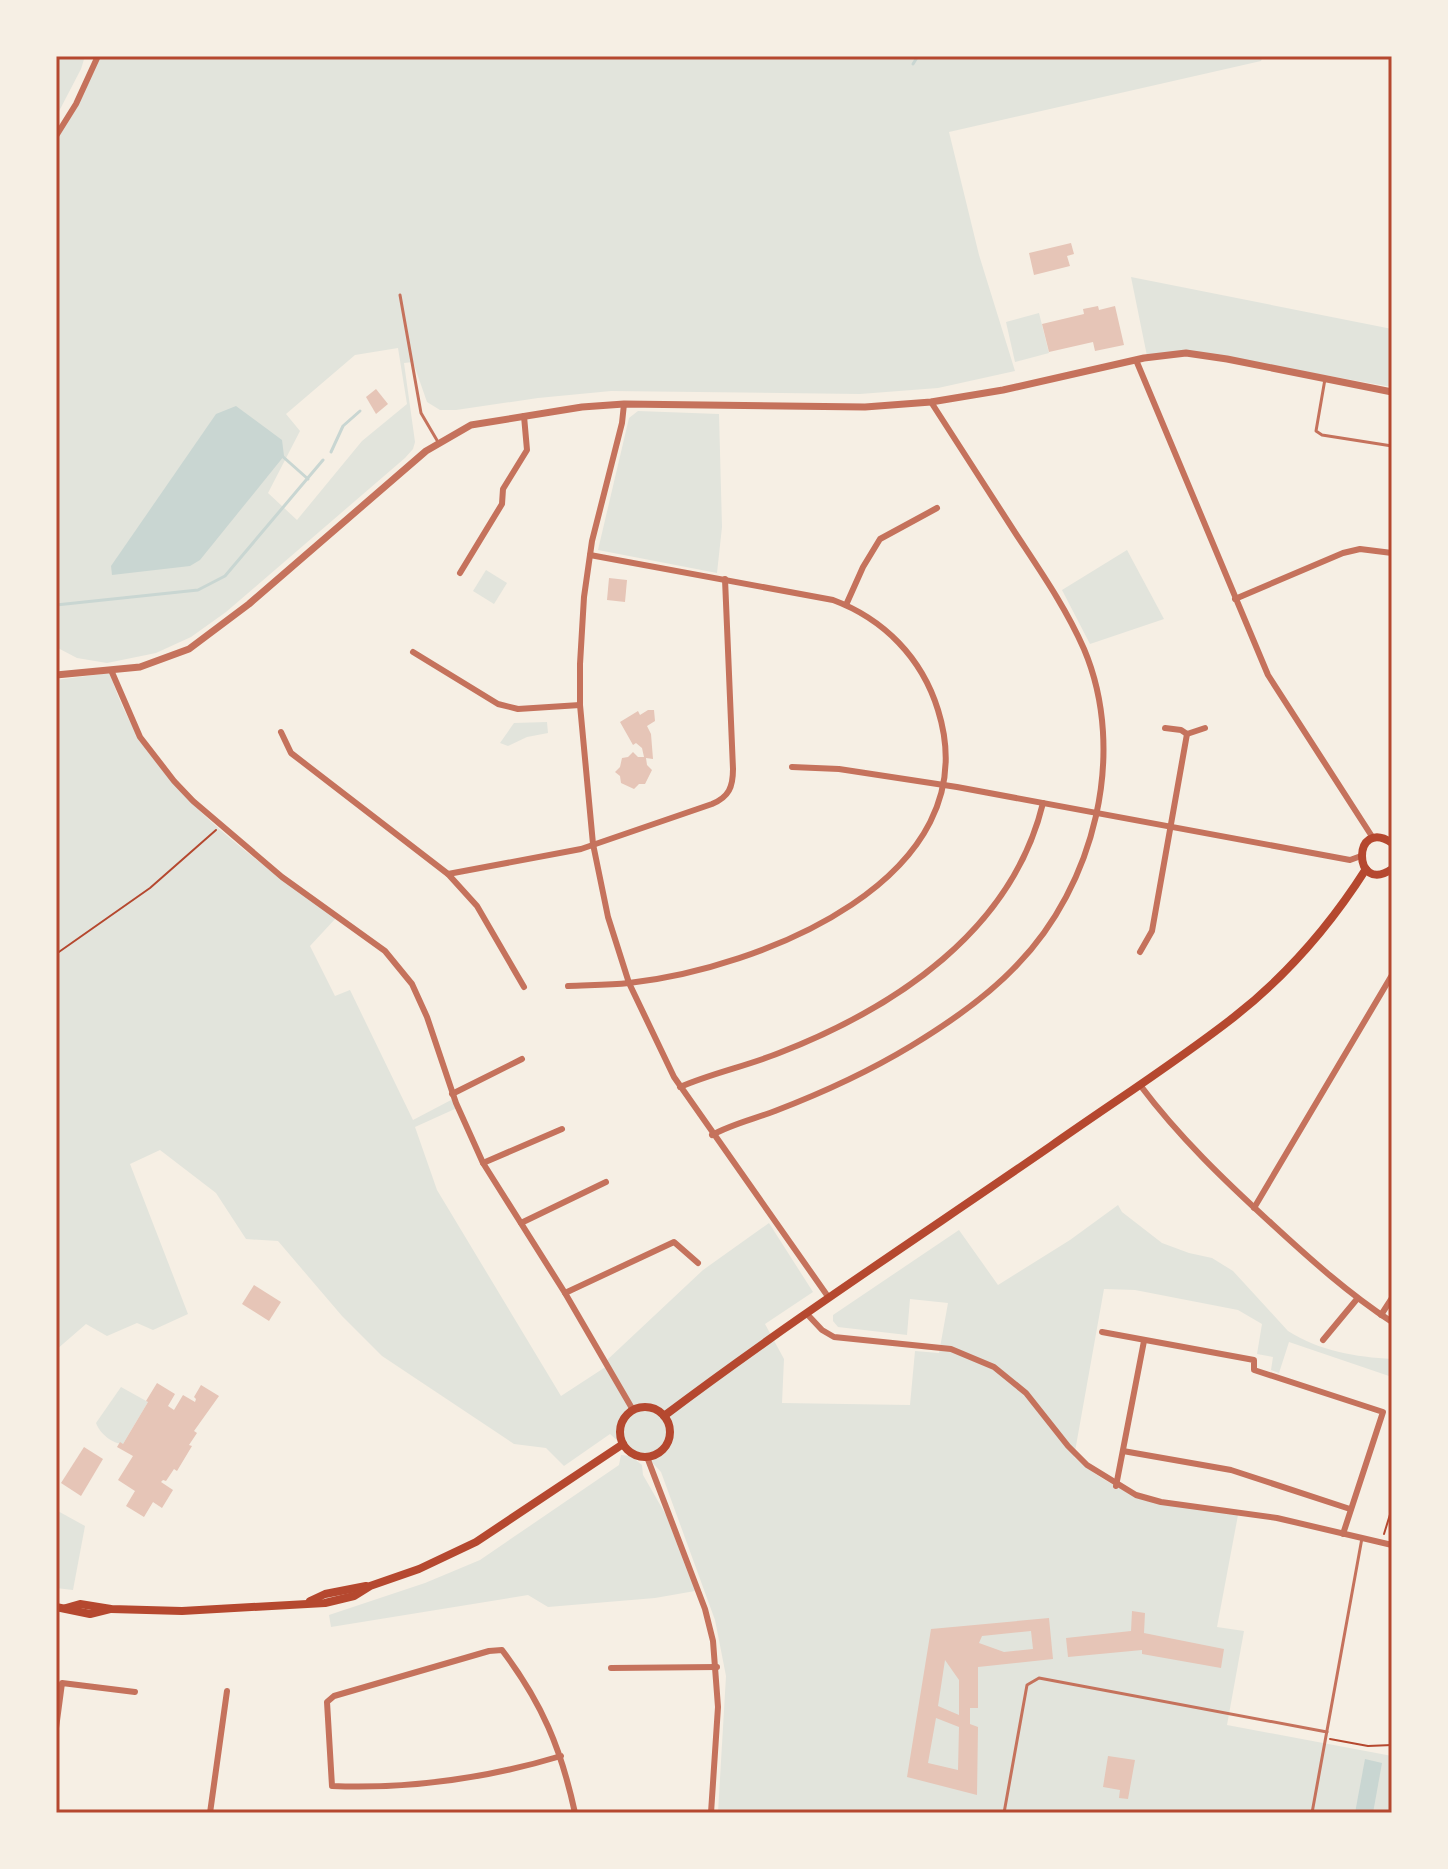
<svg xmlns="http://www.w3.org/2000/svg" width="1448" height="1869" font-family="'Playfair Display',serif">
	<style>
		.green { fill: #e2e4dc; fill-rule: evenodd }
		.water { fill: #c9d6d2 }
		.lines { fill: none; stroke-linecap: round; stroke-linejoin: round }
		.stream { stroke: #c9d6d2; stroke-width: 3 }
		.building { fill: #e6c5b7; fill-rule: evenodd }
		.path { stroke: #b5482f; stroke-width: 2 }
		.service { stroke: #c5725c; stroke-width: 3 }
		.minor { stroke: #c5725c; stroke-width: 6 }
		.tertiary { stroke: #c5725c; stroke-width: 7 }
		.secondary { stroke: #b5482f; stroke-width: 8 }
		.neatline { fill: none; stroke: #b5482f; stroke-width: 3 }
	</style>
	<rect width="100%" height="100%" fill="#f6efe4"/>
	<g class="green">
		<path d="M56 56H85L81 69 56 117Z"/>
		<path d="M100 56H1263L1261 61 949 132 979 255 1015 371 938 388 860 394 611 391 538 398 456 410H440L427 402 413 362 404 363 415 442 413 449 405 458 226 612 191 637 156 653 107 663 77 658 56 647V138ZM398 348 407 404 362 441 297 520 268 493 300 431 286 414 355 355Z"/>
		<path d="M1131 277 1392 329V387L1199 353 1147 356Z"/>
		<path d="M1039 313 1049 353 1015 362 1006 322Z"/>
		<path d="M638 411 719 414 722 527 717 573 598 550 629 418Z"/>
		<path d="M1127 550 1164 619 1090 644 1062 590Z"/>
		<path d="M486 570 507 583 494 604 473 591Z"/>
		<path d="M110 673C143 784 247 854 336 918L310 946 335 996 350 990 413 1120 453 1099 457 1108 415 1127 437 1190 561 1396 607 1366 606 1361 703 1270 769 1223 813 1292 765 1324 784 1359 782 1403 910 1405 915 1351 939 1353 948 1303 910 1299 907 1335 838 1327 833 1321V1315L959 1230 998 1285 1070 1240 1118 1205 1122 1212 1162 1243 1189 1253 1212 1258 1233 1271 1288 1331C1319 1351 1356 1357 1392 1359V1377L1289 1342 1279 1373 1271 1370 1273 1357 1257 1354 1262 1324 1238 1310 1135 1290 1104 1289 1074 1457C1126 1504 1173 1503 1238 1515L1217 1627 1244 1631 1227 1725 1392 1756V1813H718L726 1676 715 1620 661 1472 647 1457 631 1453 610 1434 564 1466 546 1448 514 1444 382 1356 342 1316 278 1241 246 1239 216 1193 160 1150 130 1164 188 1314 153 1330 137 1323 107 1336 86 1324 56 1350V680Z"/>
		<path d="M547 722 548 733 527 737 508 746 500 743 514 723Z"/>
		<path d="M121 1387 148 1402 123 1444C113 1444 100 1434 96 1423Z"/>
		<path d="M621 1455 631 1456 642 1465 643 1475 666 1515 695 1591 655 1598 548 1607 528 1595 331 1627 329 1615 425 1583 480 1560 619 1465Z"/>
		<path d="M56 1510 85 1526 73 1590 56 1588Z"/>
	</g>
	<g class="water">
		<path d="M236 406 282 440 284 456 200 560 190 566 112 575 111 566 216 414Z"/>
		<path d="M1365 1759 1382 1763 1373 1813H1355Z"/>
	</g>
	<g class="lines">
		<g class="stream">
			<path d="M913 64 918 56"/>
			<path d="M331 452 343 426 360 411"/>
			<path d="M281 455 308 479"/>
			<path d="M56 605 198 590 225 576 323 460"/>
		</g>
	</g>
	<g class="building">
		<path d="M1071 243 1074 254 1067 256 1070 266 1034 275 1029 253Z"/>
		<path d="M1098 306 1099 310 1115 306 1124 345 1095 351 1093 342 1049 352 1042 324 1084 314 1083 309Z"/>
		<path d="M376 389 388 404 376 414 366 397Z"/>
		<path d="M609 578 627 580 625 602 607 600Z"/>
		<path d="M648 710H654L655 721 647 726 651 734 653 759 646 758 647 765 652 770 645 784H639L634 789 621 783 620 776 615 772 620 767 622 758 628 757 633 752 638 757H644L642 748 636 743 633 745 620 722 638 711 640 715Z"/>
		<path d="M254 1285 281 1302 269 1321 242 1304Z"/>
		<path d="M157 1383 175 1394 168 1406 174 1410 183 1395 195 1402 196 1399 194 1397 201 1385 219 1396 194 1431 197 1433 189 1445 192 1446 177 1471 174 1469 166 1481 163 1480 161 1482 173 1490 162 1508 153 1502 144 1517 126 1506 135 1491 118 1480 133 1456 117 1447 120 1442 123 1444 148 1402 146 1401Z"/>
		<path d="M84 1447 103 1459 81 1496 61 1483Z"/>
		<path d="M1132 1611 1145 1613 1144 1633 1224 1649 1221 1668 1142 1654V1650L1068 1657 1066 1638 1131 1631Z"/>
		<path d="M1049 1618 1053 1659 978 1667V1708H970V1724L978 1727 977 1795 907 1777 931 1629ZM1031 1631 1033 1649 1004 1652 979 1643 982 1636ZM945 1660 959 1680V1715L938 1706ZM936 1718 959 1727 958 1770 928 1763Z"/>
		<path d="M1108 1756 1135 1760 1128 1799 1119 1798 1120 1790 1103 1787Z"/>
	</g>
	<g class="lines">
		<g class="path">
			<path d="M56 954 150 888 216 830"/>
			<path d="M1384 1534 1392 1508"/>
			<path d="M1330 1739 1368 1746 1392 1745"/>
		</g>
		<g class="service">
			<path d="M400 295 421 413 438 442"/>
			<path d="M1325 379 1316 431 1322 435 1392 446"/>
			<path d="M1004 1813 1027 1685 1039 1678 1327 1732"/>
			<path d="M1312 1813 1362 1538"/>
		</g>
		<g class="minor">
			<path d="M56 136 76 104 98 56"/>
			<path d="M1136 360 1268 675 1373 838"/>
			<path d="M624 404 622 423 592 541 584 597 580 664V705L593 844 608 917 629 983 674 1077 829 1298"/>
			<path d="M460 573 502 504 503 489 527 450 524 416"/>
			<path d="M1235 599 1343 553 1360 549 1392 553"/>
			<path d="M846 605 863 567 880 539 937 508"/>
			<path d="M413 652 498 704 518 709 580 705"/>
			<path d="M111 670 140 737 174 781 193 801 282 877 385 951 412 984 427 1017 456 1103 483 1163 565 1293 633 1410"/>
			<path d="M1165 728 1181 730 1187 734 1205 728"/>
			<path d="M281 732 291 753 448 874 477 906 524 987"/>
			<path d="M792 767 839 769 957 787 1350 860 1361 856"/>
			<path d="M448 874 581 849 712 804C729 797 733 787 733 769L725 579"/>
			<path d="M1140 952 1152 931 1187 734"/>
			<path d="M568 986C588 985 609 985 629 983 758 969 991 879 938 710 922 658 884 619 833 600L590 555"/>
			<path d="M1140 1085C1179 1137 1225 1181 1272 1224 1310 1259 1349 1294 1392 1322"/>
			<path d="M680 1087C712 1073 747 1066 779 1053 895 1008 1012 931 1043 803"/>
			<path d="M452 1094 522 1059"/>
			<path d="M712 1135C732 1124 754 1119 775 1111 822 1093 868 1072 911 1046 949 1023 987 997 1017 965 1094 886 1128 753 1084 649 1066 608 1041 572 1016 534 988 490 959 446 931 402"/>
			<path d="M483 1163 562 1129"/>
			<path d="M1254 1208 1392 975"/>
			<path d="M521 1223 606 1182"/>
			<path d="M565 1293 674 1242 698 1263"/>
			<path d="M807 1314 822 1330 834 1337 951 1349 994 1367 1026 1393 1068 1446 1087 1465 1136 1495 1161 1502 1277 1518 1392 1545"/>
			<path d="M1381 1315 1392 1298"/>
			<path d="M1102 1332 1254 1360V1370L1383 1412 1343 1534"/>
			<path d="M1323 1340 1357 1299"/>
			<path d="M1123 1451 1231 1470 1350 1509"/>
			<path d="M647 1457 705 1609 713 1641 718 1707 711 1813"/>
			<path d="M1116 1486 1144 1341"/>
			<path d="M611 1668 717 1667"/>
			<path d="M56 1728 62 1683 135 1692"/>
			<path d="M561 1756C488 1778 408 1789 332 1786L327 1702 334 1696 489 1651 502 1650C542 1703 561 1748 575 1813"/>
			<path d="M210 1813 227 1691"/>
		</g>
		<path class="tertiary" d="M56 675 140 667 189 649 249 604 426 451 471 425 582 407 624 404 865 407 931 402 1003 390 1144 358 1186 353 1227 359 1392 392"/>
		<g class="secondary">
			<path d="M1392 843C1352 816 1352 896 1392 869"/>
			<circle cx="645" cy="1432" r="25"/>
			<path d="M664 1416C790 1321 922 1235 1051 1146 1112 1103 1175 1063 1234 1017 1285 977 1331 924 1366 869"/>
			<path d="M310 1601 325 1594 366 1586"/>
			<path d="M56 1607 90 1614 110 1609"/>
			<path d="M66 1608 80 1604 111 1609 182 1611 325 1603 354 1596 370 1586 419 1569 476 1542 623 1444"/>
		</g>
	</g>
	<rect width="1448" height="1869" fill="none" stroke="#f6efe4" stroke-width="116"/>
	<rect x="58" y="58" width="1332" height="1753" class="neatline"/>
</svg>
